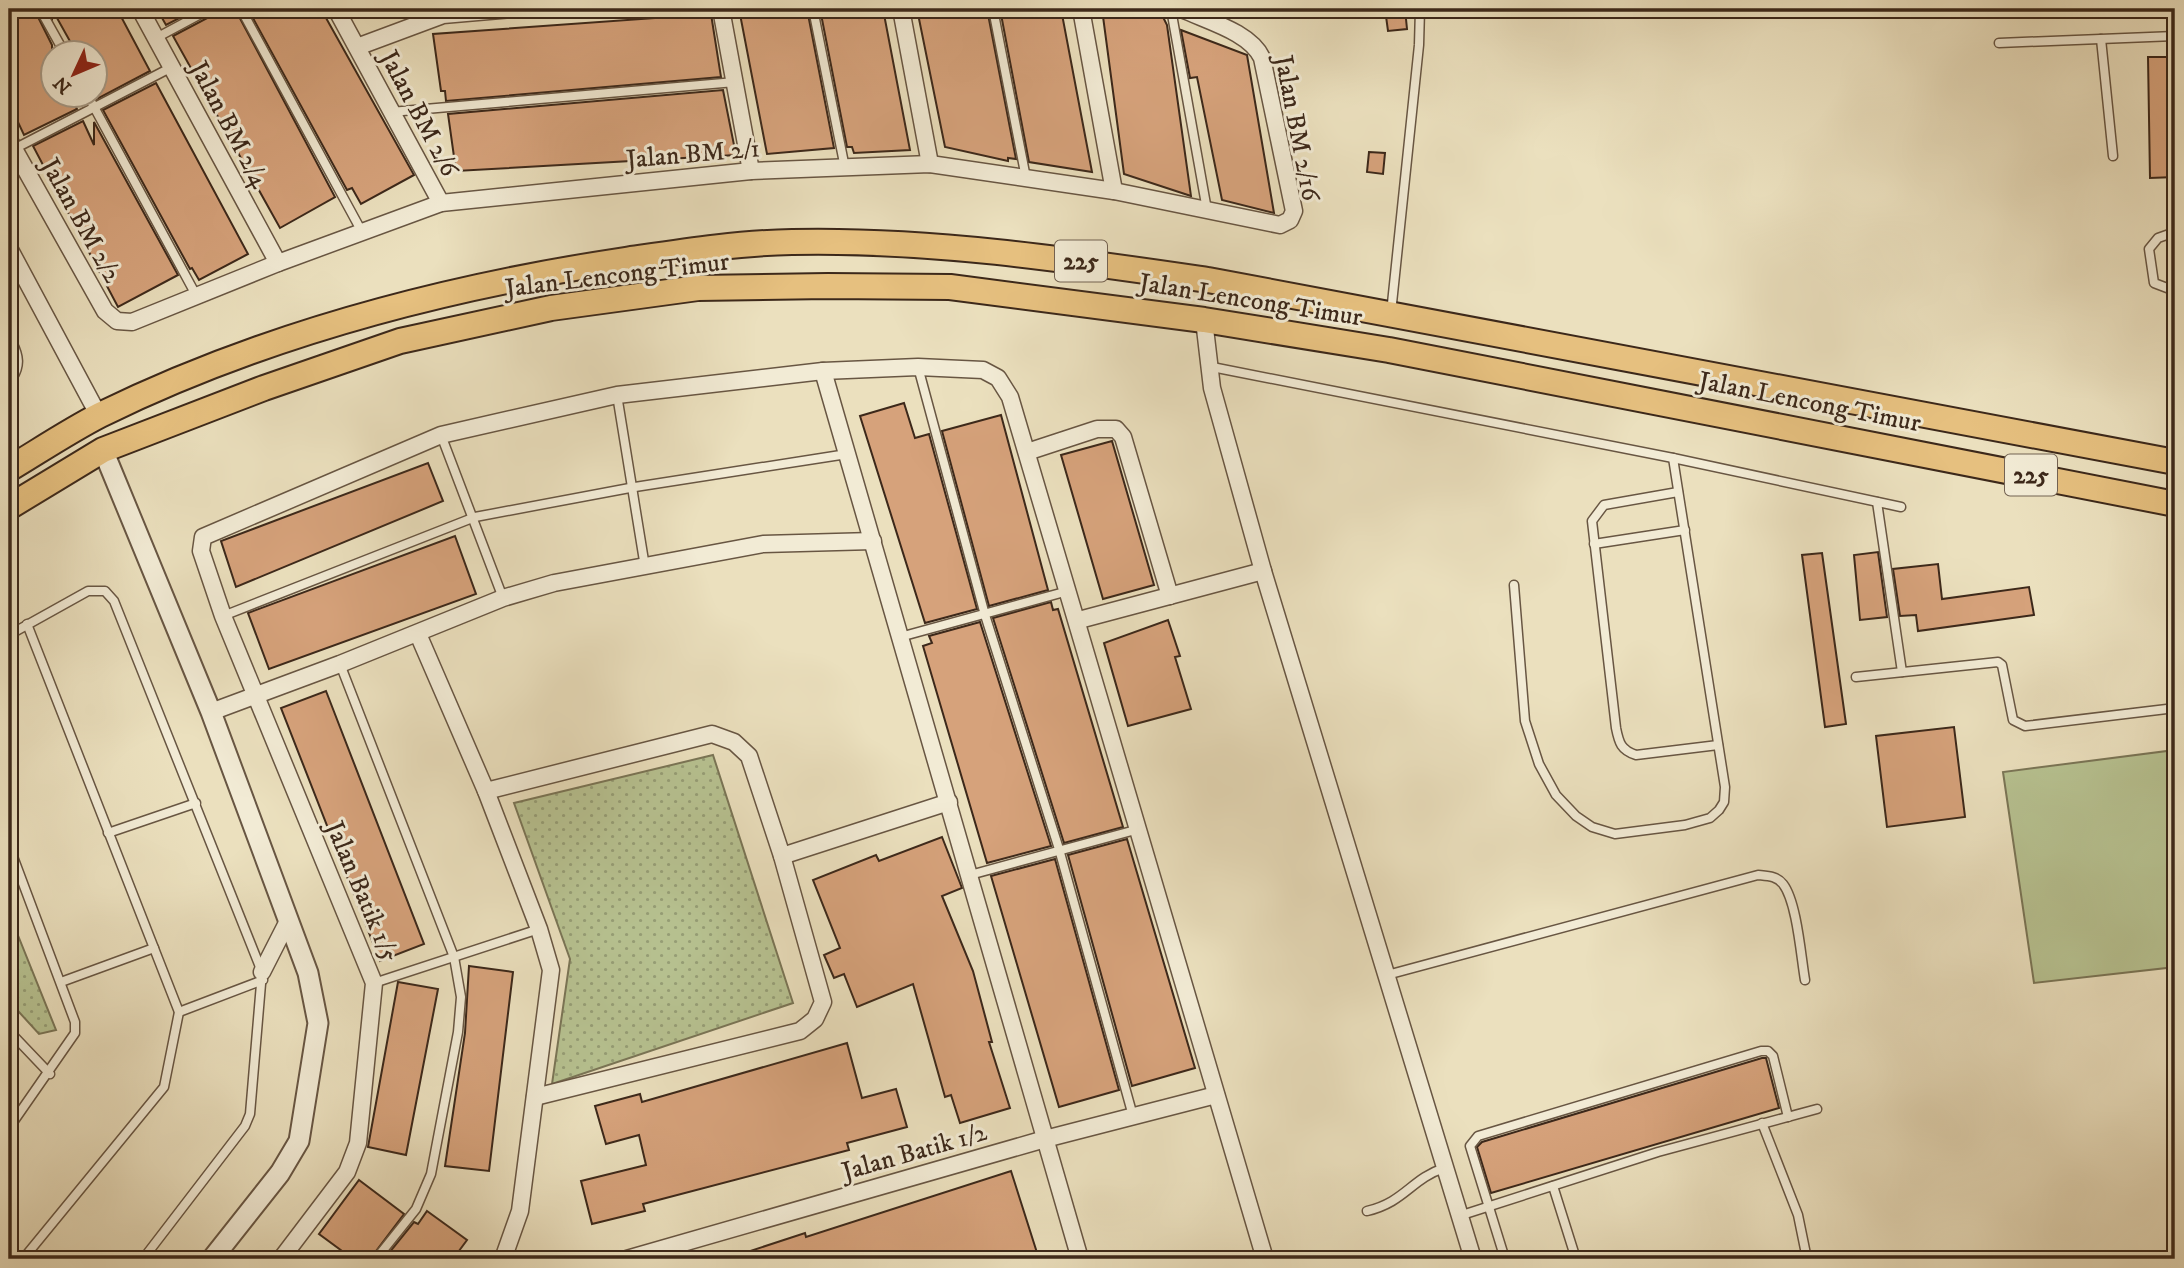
<svg xmlns="http://www.w3.org/2000/svg" width="2184" height="1268" font-family="'IM FELL DW Pica',serif">
	<style>
		.green { fill: #b7c291; stroke: #7a7556; stroke-width: 2 }
		.park { fill: url(#park-dots); stroke: #7a7556; stroke-width: 2 }
		.building { fill: #d6a27b; stroke: #3c281a; stroke-width: 2 }
		.lines { fill: none; stroke-linecap: round; stroke-linejoin: round }
		.service-casing { stroke: #685643; stroke-width: 11 }
		.minor-casing { stroke: #685643; stroke-width: 19 }
		.tertiary-casing { stroke: #685643; stroke-width: 23 }
		.trunk-casing { stroke: #3c281a; stroke-width: 28 }
		.service { stroke: #f2ebd5; stroke-width: 8 }
		.minor { stroke: #f2ebd5; stroke-width: 16 }
		.tertiary { stroke: #f2ebd5; stroke-width: 19 }
		.trunk { stroke: #e6c07f; stroke-width: 24 }
		.labels { text-anchor: middle; stroke-width: 6; stroke-linejoin: round; paint-order: stroke }
		.shield { fill: #f2ebd5; stroke: #736252; stroke-width: 2 }
		.shield-label { font-size: 24px; font-weight: bold; fill: #3c281a }
		.street-label { font-size: 26px; fill: #3c281a; stroke: #f2ebd5 }
	</style>
	<defs>
		<pattern id="park-dots" width="8" height="8" patternUnits="userSpaceOnUse" patternTransform="scale(1.75)"><rect width="8" height="8" fill="#b7c291"/><path d="M2 2h.1M6 6h.1" fill="none" stroke="#969e76" stroke-width="1.8" stroke-linecap="round"/></pattern>
	</defs>
	<rect width="100%" height="100%" fill="#ebe0be"/>
	<filter id="stains"><feTurbulence type="fractalNoise" baseFrequency=".00286" numOctaves="4"/><feColorMatrix values="0 0 0 0 .2 0 0 0 0 .09 0 0 0 0 .02 0 0 0 .5 -.17"/></filter>
	<radialGradient id="worn" r=".72"><stop offset=".6" stop-color="#630" stop-opacity="0"/><stop offset="1" stop-color="#630" stop-opacity=".3"/></radialGradient>
	<path class="green" d="M2175 750V967L2034 983 2003 772Z"/>
	<g class="park">
		<path d="M713 755 793 1003 552 1084 570 959 514 803Z"/>
		<path d="M9 913 56 1030 39 1034 9 1001Z"/>
	</g>
	<g class="building">
		<path d="M34 9 52 45V94H70L77 109 24 135 9 103V24Z"/>
		<path d="M47 9H117L150 71 97 99 94 52H76L52 9V18Z"/>
		<path d="M157 9H197L166 25Z"/>
		<path d="M216 9H235L335 197 280 228 173 36 213 15Z"/>
		<path d="M248 9H321L414 175 361 204 352 188 347 190Z"/>
		<path d="M739 9H807L834 148 767 154Z"/>
		<path d="M820 9H883L910 150 854 153 852 147H847Z"/>
		<path d="M917 9H987L1016 159 1008 158V161L945 147Z"/>
		<path d="M1000 9H1061L1092 172 1029 162Z"/>
		<path d="M1102 9H1138L1163 17 1167 25 1191 196 1124 174Z"/>
		<path d="M1385 9H1405L1407 29 1388 31Z"/>
		<path d="M711 14 721 77 446 101 445 91H441L433 34Z"/>
		<path d="M1181 30 1247 55 1274 213 1222 200 1197 77 1190 78Z"/>
		<path d="M2148 57H2175V177L2150 178Z"/>
		<path d="M156 83 248 254 199 280 192 268 190 269 103 110Z"/>
		<path d="M723 90 736 155 456 171 448 114Z"/>
		<path d="M83 121 94 145V122L178 275 118 307 33 146Z"/>
		<path d="M1369 152 1385 153 1383 174 1367 172Z"/>
		<path d="M904 403 915 438 929 434 977 609 925 623 860 416Z"/>
		<path d="M1001 415 1048 590 989 606 942 431Z"/>
		<path d="M1112 441 1154 585 1103 599 1061 455Z"/>
		<path d="M428 463 443 501 236 587 221 541Z"/>
		<path d="M455 536 476 594 269 669 248 613Z"/>
		<path d="M1878 552 1887 617 1860 620 1854 555Z"/>
		<path d="M1822 553 1846 724 1825 727 1802 555Z"/>
		<path d="M1938 564 1942 599 2029 587 2034 615 1918 631 1916 615 1900 616 1893 569Z"/>
		<path d="M1051 602 1053 610 1058 609 1123 827 1064 843 993 618Z"/>
		<path d="M1168 620 1180 656 1175 657 1191 709 1128 726 1104 643Z"/>
		<path d="M980 622 1051 846 987 863 923 646 932 643 929 636Z"/>
		<path d="M326 691 424 944 380 961 281 708Z"/>
		<path d="M1954 727 1965 817 1887 827 1876 736Z"/>
		<path d="M942 837 962 888 942 896 973 971 992 1042H989L1010 1108 960 1123 951 1095 945 1097 913 984 857 1007 844 974 834 978 824 955 840 948 813 880 876 855 879 861Z"/>
		<path d="M1127 839 1195 1068 1132 1086 1068 855Z"/>
		<path d="M1055 859 1119 1090 1059 1107 991 876Z"/>
		<path d="M469 966 513 972 489 1171 445 1166 465 1033Z"/>
		<path d="M398 982 438 989 406 1155 368 1147Z"/>
		<path d="M847 1043 862 1098 896 1089 907 1127 847 1143 849 1150 643 1204 645 1211 592 1224 581 1181 646 1165 639 1135 606 1144 595 1106 640 1094 642 1102Z"/>
		<path d="M1762 1058H1766L1779 1108 1491 1193 1477 1147 1482 1142Z"/>
		<path d="M1011 1171 1039 1259H735V1256L805 1233 806 1237Z"/>
		<path d="M359 1180 404 1214 370 1259H353L319 1234Z"/>
		<path d="M427 1211 467 1240 453 1259H384L414 1222 418 1224Z"/>
	</g>
	<g class="lines">
		<g class="service-casing">
			<g id="service">
				<path d="M40 9 64 52"/>
				<path d="M241 9 362 232"/>
				<path d="M813 9 845 168"/>
				<path d="M993 9 1026 178"/>
				<path d="M1171 9 1207 210"/>
				<path d="M156 38 210 9"/>
				<path d="M2101 39 2113 156"/>
				<path d="M1999 43 2175 36"/>
				<path d="M87 94 196 295"/>
				<path d="M391 112 735 82"/>
				<path d="M14 149 172 67"/>
				<path d="M2175 232 2158 238 2149 249 2154 283 2175 291"/>
				<path d="M1391 313 1419 45 1420 9"/>
				<path d="M1207 366 1673 458 1901 507"/>
				<path d="M918 367 985 615 1059 849 1133 1116"/>
				<path d="M617 395 645 567"/>
				<path d="M441 435 503 598"/>
				<path d="M1678 492 1604 505 1592 521 1616 728C1619 743 1621 750 1636 755L1718 745"/>
				<path d="M1877 502 1902 672"/>
				<path d="M1594 544 1685 530"/>
				<path d="M1514 585 1525 721 1539 764 1556 795 1576 816 1592 827 1615 834 1685 825 1710 818 1719 810 1724 802 1725 787 1673 458"/>
				<path d="M223 616 475 517 635 487 847 454"/>
				<path d="M9 635 88 591H105L114 601 262 972 250 1114 245 1126 143 1259"/>
				<path d="M900 637 1068 591"/>
				<path d="M340 664 454 957 461 997 458 1032 431 1174 416 1209 376 1259"/>
				<path d="M1856 677 1998 662 2002 665 2013 720 2025 726 2175 708"/>
				<path d="M108 833 196 803"/>
				<path d="M9 846 75 1022V1033L9 1128"/>
				<path d="M970 875 1139 829"/>
				<path d="M1387 975 1758 875C1768 876 1777 876 1783 884 1797 902 1801 957 1805 980"/>
				<path d="M61 982 154 948"/>
				<path d="M374 983 539 929"/>
				<path d="M179 1012 263 980"/>
				<path d="M9 1031 50 1074"/>
				<path d="M1762 1123 1798 1215 1807 1259"/>
				<path d="M1553 1186 1576 1259"/>
				<path d="M1367 1211C1405 1202 1411 1179 1444 1168"/>
				<path d="M1459 1216 1658 1152 1817 1109"/>
				<path d="M23 1259 164 1087 179 1012 27 624"/>
				<path d="M1505 1259 1470 1146 1478 1136 1761 1051H1768L1773 1056 1788 1117"/>
			</g>
		</g>
		<g class="minor-casing">
			<g id="minor">
				<path d="M140 9 278 263"/>
				<path d="M336 9 441 203"/>
				<path d="M721 9 751 171"/>
				<path d="M901 9 930 164"/>
				<path d="M1081 9 1114 191"/>
				<path d="M357 47 443 15 513 9"/>
				<path d="M9 140 105 311 117 321 132 322 278 263 441 203 751 171 930 164 1114 191 1280 225 1290 220 1294 211 1262 58C1250 32 1207 21 1182 9"/>
				<path d="M9 248 99 416"/>
				<path d="M1204 320 1212 388 1263 571 1473 1259"/>
				<path d="M9 345C15 357 16 365 9 376"/>
				<path d="M823 371 1080 1259"/>
				<path d="M1027 452 1097 429H1116L1123 437 1170 596"/>
				<path d="M1079 620 1263 571"/>
				<path d="M418 634 486 791 539 929 551 970 520 1211 503 1259"/>
				<path d="M211 712 340 664 503 598 554 583 763 544 873 541"/>
				<path d="M486 791 712 734 734 742 749 756 782 856 823 1002 815 1019 800 1031 535 1097"/>
				<path d="M782 856 949 802"/>
				<path d="M262 972 288 921"/>
				<path d="M281 1259 347 1172 358 1143 374 983 223 616 201 551 203 537 441 435 617 395 823 371 918 367 983 370 998 378 1010 397 1265 1259"/>
				<path d="M627 1259 1045 1139 1216 1095"/>
			</g>
		</g>
		<g class="tertiary-casing">
			<path id="tertiary" d="M103 450 211 712 308 973 318 1023 299 1141 280 1173 212 1259"/>
		</g>
		<g class="trunk-casing">
			<g id="trunk">
				<path d="M9 469C39 451 69 431 100 415 263 335 446 287 625 260 680 252 736 243 792 242 931 239 1071 260 1208 280L2175 462"/>
				<path d="M9 507 103 450 264 388 400 341 551 308 698 288 828 286 950 287 1204 320 1389 350 2175 504"/>
			</g>
		</g>
		<use href="#service" class="service"/>
		<use href="#minor" class="minor"/>
		<use href="#tertiary" class="tertiary"/>
		<use href="#trunk" class="trunk"/>
	</g>
	<g class="labels">
		<g class="shield">
			<rect x="1055" y="240.5" width="52" height="41" rx="5"/>
			<rect x="2005" y="454.5" width="52" height="41" rx="5"/>
		</g>
		<g class="shield-label">
			<text x="1081" y="269">225</text>
			<text x="2031" y="483">225</text>
		</g>
		<g class="street-label">
			<text transform="translate(420 113) rotate(62)" y="9">Jalan BM 2/6</text>
			<text transform="translate(230 124) rotate(62)" y="9">Jalan BM 2/4</text>
			<text transform="translate(1298 128) rotate(79)" y="9">Jalan BM 2/16</text>
			<text transform="translate(693 153) rotate(-5)" y="9">Jalan BM 2/1</text>
			<text transform="translate(82 220) rotate(61)" y="9">Jalan BM 2/2</text>
			<text transform="translate(617 274) rotate(-7)" y="9">Jalan Lencong Timur</text>
			<text transform="translate(1251 299) rotate(9)" y="9">Jalan Lencong Timur</text>
			<text transform="translate(1810 401) rotate(11)" y="9">Jalan Lencong Timur</text>
			<text transform="translate(363 891) rotate(67)" y="9">Jalan Batik 1/5</text>
			<text transform="translate(914 1151) rotate(-16)" y="9">Jalan Batik 1/2</text>
		</g>
	</g>
	<rect width="2184" height="1268" fill="none" stroke="#ebe0be" stroke-width="35"/>
	<rect x="10" y="10" width="2163" height="1247" fill="none" stroke="#3c281a" stroke-width="3.5"/>
	<rect x="18" y="18" width="2149" height="1233" fill="none" stroke="#3c281a" stroke-width="2"/>
	<g transform="translate(74 74) rotate(226)"><circle r="33" fill="#f2ebd5" stroke="#a99d8a" stroke-width="2"/>
	<path d="M0-5L12 26L0 18L-12 26Z" fill="#8f2418"/>
	<text y="-10" font-size="19" font-weight="bold" text-anchor="middle" fill="#3c281a">N</text>
	</g>
	<rect width="100%" height="100%" filter="url(#stains)"/>
	<rect width="100%" height="100%" fill="url(#worn)"/>
</svg>
